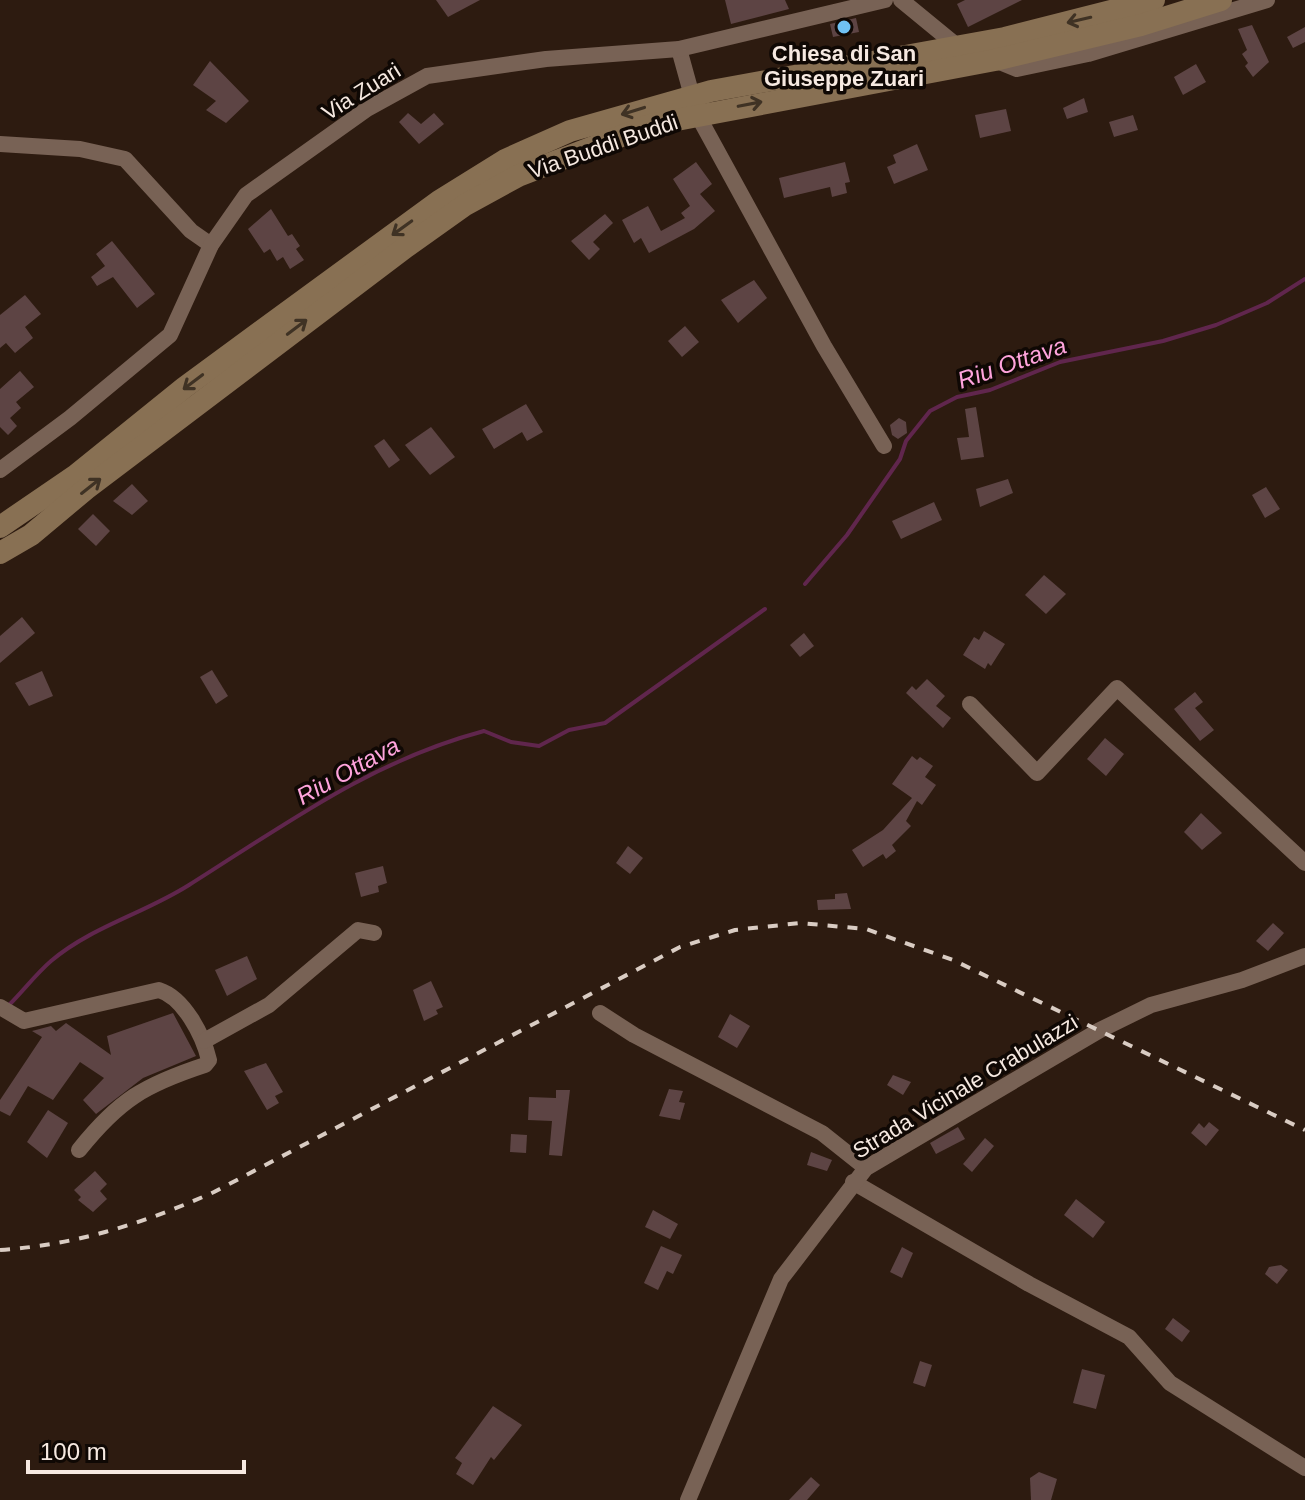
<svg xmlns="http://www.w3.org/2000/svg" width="1305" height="1500" font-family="Arial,sans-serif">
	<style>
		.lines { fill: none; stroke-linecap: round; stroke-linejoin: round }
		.stream { stroke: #60264d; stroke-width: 4 }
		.building { fill: #5d4444 }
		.minor { stroke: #786255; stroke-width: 16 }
		.secondary { stroke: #887053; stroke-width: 22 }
		.rail { stroke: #d9ccc3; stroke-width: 4; stroke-dasharray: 10 10; stroke-linecap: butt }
		.oneway { stroke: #3f3224 }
		.poi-dot { fill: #70c2f4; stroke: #0f0804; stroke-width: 3 }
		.labels { text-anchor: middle; stroke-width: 7; stroke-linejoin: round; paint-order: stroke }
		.poi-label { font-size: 22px; font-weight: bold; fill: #f6e9e1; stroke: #0f0804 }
		.street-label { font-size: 22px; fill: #f6e9e1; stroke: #0f0804 }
		.water-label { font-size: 24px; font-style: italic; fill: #fea3dc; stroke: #0f0804 }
	</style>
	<rect width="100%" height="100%" fill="#2d1b10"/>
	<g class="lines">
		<g class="stream">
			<path d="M805 584 847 535 900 459 906 441 930 411 957 397 990 390 1060 362 1163 341 1216 325 1267 303 1305 279"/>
			<path d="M9 1005C23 991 36 974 51 961 91 927 145 913 189 885 286 824 371 761 484 731L511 742 539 746 569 730 605 723 765 609"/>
		</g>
	</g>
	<g class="building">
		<path d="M436 0H480L448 17Z"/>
		<path d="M725 0H785L789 9 731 24Z"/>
		<path d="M965 0H1022L968 27 957 4Z"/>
		<path d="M856 18 859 32 833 37 830 24Z"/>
		<path d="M1252 25 1269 62 1253 77 1245 66 1248 63 1242 54 1247 50 1238 29Z"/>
		<path d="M1305 27V42L1293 48 1287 37Z"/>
		<path d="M210 61 249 101 226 123 206 110 216 101 193 85Z"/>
		<path d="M1196 64 1206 82 1183 95 1174 77Z"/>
		<path d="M1084 98 1088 112 1067 119 1063 108Z"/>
		<path d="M1006 109 1011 131 980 138 975 115Z"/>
		<path d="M408 113 421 124 434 113 444 124 419 144 399 122Z"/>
		<path d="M1133 115 1138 130 1114 137 1109 122Z"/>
		<path d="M917 144 928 170 894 184 887 167 896 163 893 155Z"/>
		<path d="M696 162 712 184 700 194 715 211 694 229 649 253 641 238 634 243 622 220 648 206 661 231 685 218 681 213 690 206 673 179Z"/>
		<path d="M845 162 850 182 845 183 847 193 832 197 830 187 784 198 779 178Z"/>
		<path d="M271 209 288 236 292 234 300 246 296 249 304 260 290 269 283 257 277 261 270 249 264 253 248 229Z"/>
		<path d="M605 214 613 223 593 242 600 249 589 260 571 241Z"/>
		<path d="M112 241 155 294 137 308 113 277 97 286 91 277 105 266 96 254Z"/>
		<path d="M754 280 767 298 738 323 721 300Z"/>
		<path d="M25 295 41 314 25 327 33 338 15 353 6 343 0 348V315Z"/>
		<path d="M685 326 699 342 682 357 668 341Z"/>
		<path d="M20 371 34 387 16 402 21 408 10 418 17 426 8 435 0 427V389Z"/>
		<path d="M526 404 543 432 527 441 522 432 494 449 482 429Z"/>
		<path d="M976 407 984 457 961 460 957 438 969 437 965 409Z"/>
		<path d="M899 418 906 422 907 433 898 439 892 435 890 425Z"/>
		<path d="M431 427 455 457 430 475 405 445Z"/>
		<path d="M384 439 400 460 389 468 374 446Z"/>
		<path d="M1008 479 1013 493 980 507 976 489Z"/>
		<path d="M132 484 148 501 132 515 113 501Z"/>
		<path d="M1266 487 1280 509 1265 518 1252 495Z"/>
		<path d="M934 502 942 520 901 539 892 521Z"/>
		<path d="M93 514 110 531 96 546 78 529Z"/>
		<path d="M1044 575 1066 594 1046 614 1025 595Z"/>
		<path d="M22 617 35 633 0 663V636Z"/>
		<path d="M984 631 1005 644 991 666 988 663 985 669 963 655 974 637 979 640Z"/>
		<path d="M804 633 814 646 800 657 790 645Z"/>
		<path d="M212 670 228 696 216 704 200 677Z"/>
		<path d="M42 671 53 696 29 706 15 683Z"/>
		<path d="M927 679 945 696 936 706 951 718 943 728 906 693 912 686 916 690Z"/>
		<path d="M1195 692 1203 702 1195 708 1214 730 1200 741 1174 709Z"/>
		<path d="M1105 738 1124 754 1106 776 1087 759Z"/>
		<path d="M912 756 917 760 920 757 933 766 925 777 936 785 922 805 917 801 906 821 911 826 892 845 896 851 886 859 883 854 863 867 852 850 883 830 912 798 892 784Z"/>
		<path d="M1201 813 1222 833 1202 850 1184 832Z"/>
		<path d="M628 846 643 858 630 874 616 863Z"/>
		<path d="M383 866 387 883 378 886 379 892 361 897 355 873Z"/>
		<path d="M847 893 851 909 818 910 817 900 835 899V894Z"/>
		<path d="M1273 923 1284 933 1268 951 1256 941Z"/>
		<path d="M247 956 257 979 227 996 215 970Z"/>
		<path d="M431 981 443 1007 436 1010 438 1014 424 1021 413 990Z"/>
		<path d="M173 1013 196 1056 143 1078 96 1114 83 1100 104 1078 80 1062 53 1100 28 1086 10 1116 0 1111V1100L42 1037 32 1031 51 1026 56 1031 66 1023 111 1055 107 1036Z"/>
		<path d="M730 1014 750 1026 737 1048 718 1037Z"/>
		<path d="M266 1063 283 1092 275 1096 279 1103 267 1110 244 1071Z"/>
		<path d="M893 1075 911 1082 903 1095 887 1085Z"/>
		<path d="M669 1089 683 1091 679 1102 685 1103 680 1120 659 1116Z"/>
		<path d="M556 1090H570L562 1156 549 1155 552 1121 528 1120 529 1097 556 1098Z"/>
		<path d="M48 1110 68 1123 47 1158 27 1142Z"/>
		<path d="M1209 1122 1219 1130 1206 1146 1191 1133 1199 1123 1204 1128Z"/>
		<path d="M958 1127 965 1139 936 1154 930 1143Z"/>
		<path d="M511 1134 527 1135 526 1153 510 1152Z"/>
		<path d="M985 1138 994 1146 972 1172 963 1164Z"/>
		<path d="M811 1152 832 1160 827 1171 807 1165Z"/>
		<path d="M95 1171 107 1184 100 1191 107 1199 93 1212 78 1200 81 1197 74 1190Z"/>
		<path d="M1076 1199 1105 1222 1093 1238 1064 1215Z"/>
		<path d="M653 1210 678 1224 670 1239 645 1227Z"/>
		<path d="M661 1246 682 1255 673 1274 667 1271 658 1290 644 1283Z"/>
		<path d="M902 1247 913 1253 902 1278 890 1272Z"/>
		<path d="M1281 1265 1288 1270 1277 1284 1265 1274 1269 1267Z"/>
		<path d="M1173 1318 1190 1331 1182 1342 1165 1329Z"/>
		<path d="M920 1361 932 1365 925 1387 913 1383Z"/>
		<path d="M1082 1369 1105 1375 1096 1409 1073 1403Z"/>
		<path d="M493 1406 522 1425 494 1460 491 1457 473 1485 456 1474 462 1463 455 1458Z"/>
		<path d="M1039 1472 1057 1479 1051 1500H1031L1030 1478Z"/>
		<path d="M811 1477 820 1485 807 1500H789Z"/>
	</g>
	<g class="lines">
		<g class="minor">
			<path d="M901 0 957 46"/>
			<path d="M679 49 692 96"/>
			<path d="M995 60 1017 69 1088 54 1267 0"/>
			<path d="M697 114 824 346 884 446"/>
			<path d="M0 144 80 149 125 159 191 231 211 245"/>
			<path d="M0 470 70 418 170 335 211 245 246 195 367 109 427 76 546 59 679 49 885 0"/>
			<path d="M970 704 1037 773 1117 688 1305 863"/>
			<path d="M0 1007 24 1021 159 990C184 998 203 1035 209 1060L205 1065C144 1085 119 1100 79 1150"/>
			<path d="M600 1013 634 1035 822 1133 866 1168"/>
			<path d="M204 1041 269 1005 358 930 374 933"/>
			<path d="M853 1182 1029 1284 1129 1337 1170 1383 1305 1468"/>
			<path d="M688 1500 781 1279 866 1168 1100 1030 1151 1005 1242 980 1305 956"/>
		</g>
		<g class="secondary">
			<path d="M0 527 76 475 185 387 439 201 505 160 570 131 711 91 1005 38 1154 0"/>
			<path d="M0 553 31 535 86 489 406 247 465 205 518 176 650 125 995 60 1141 25 1221 0"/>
		</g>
		<path class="rail" d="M0 1250C76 1245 145 1223 214 1192L680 947 735 930 800 923 866 929 953 960 1305 1130"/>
	</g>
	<defs><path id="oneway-shaft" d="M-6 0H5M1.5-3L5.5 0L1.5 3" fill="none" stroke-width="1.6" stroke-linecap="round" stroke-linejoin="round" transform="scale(2)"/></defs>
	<g class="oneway">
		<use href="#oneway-shaft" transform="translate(1079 20) rotate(167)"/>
		<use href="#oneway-shaft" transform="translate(750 104) rotate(-11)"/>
		<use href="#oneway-shaft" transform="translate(633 111) rotate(163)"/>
		<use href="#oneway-shaft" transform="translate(402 228) rotate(144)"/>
		<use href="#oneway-shaft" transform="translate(297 327) rotate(-37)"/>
		<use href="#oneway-shaft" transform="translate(193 382) rotate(143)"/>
		<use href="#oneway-shaft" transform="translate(91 486) rotate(-38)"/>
	</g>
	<circle class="poi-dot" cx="844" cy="27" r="8"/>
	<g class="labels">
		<g class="poi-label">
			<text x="844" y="61">Chiesa di San<tspan x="844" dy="25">Giuseppe Zuari</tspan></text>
		</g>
		<g class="street-label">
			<text transform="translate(361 91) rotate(-32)" y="8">Via Zuari</text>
			<text transform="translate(603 146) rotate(-19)" y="8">Via Buddi Buddi</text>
			<text transform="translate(965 1086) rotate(-31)" y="8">Strada Vicinale Crabulazzi</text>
		</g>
		<g class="water-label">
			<text transform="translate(1012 363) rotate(-19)" y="8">Riu Ottava</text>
			<text transform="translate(348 771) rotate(-29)" y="8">Riu Ottava</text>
		</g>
	</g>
	<path d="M28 1460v12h216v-12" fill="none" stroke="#f6e9e1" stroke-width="4"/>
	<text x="40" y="1460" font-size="24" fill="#f6e9e1" stroke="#0f0804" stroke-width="6" paint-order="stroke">100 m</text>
</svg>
